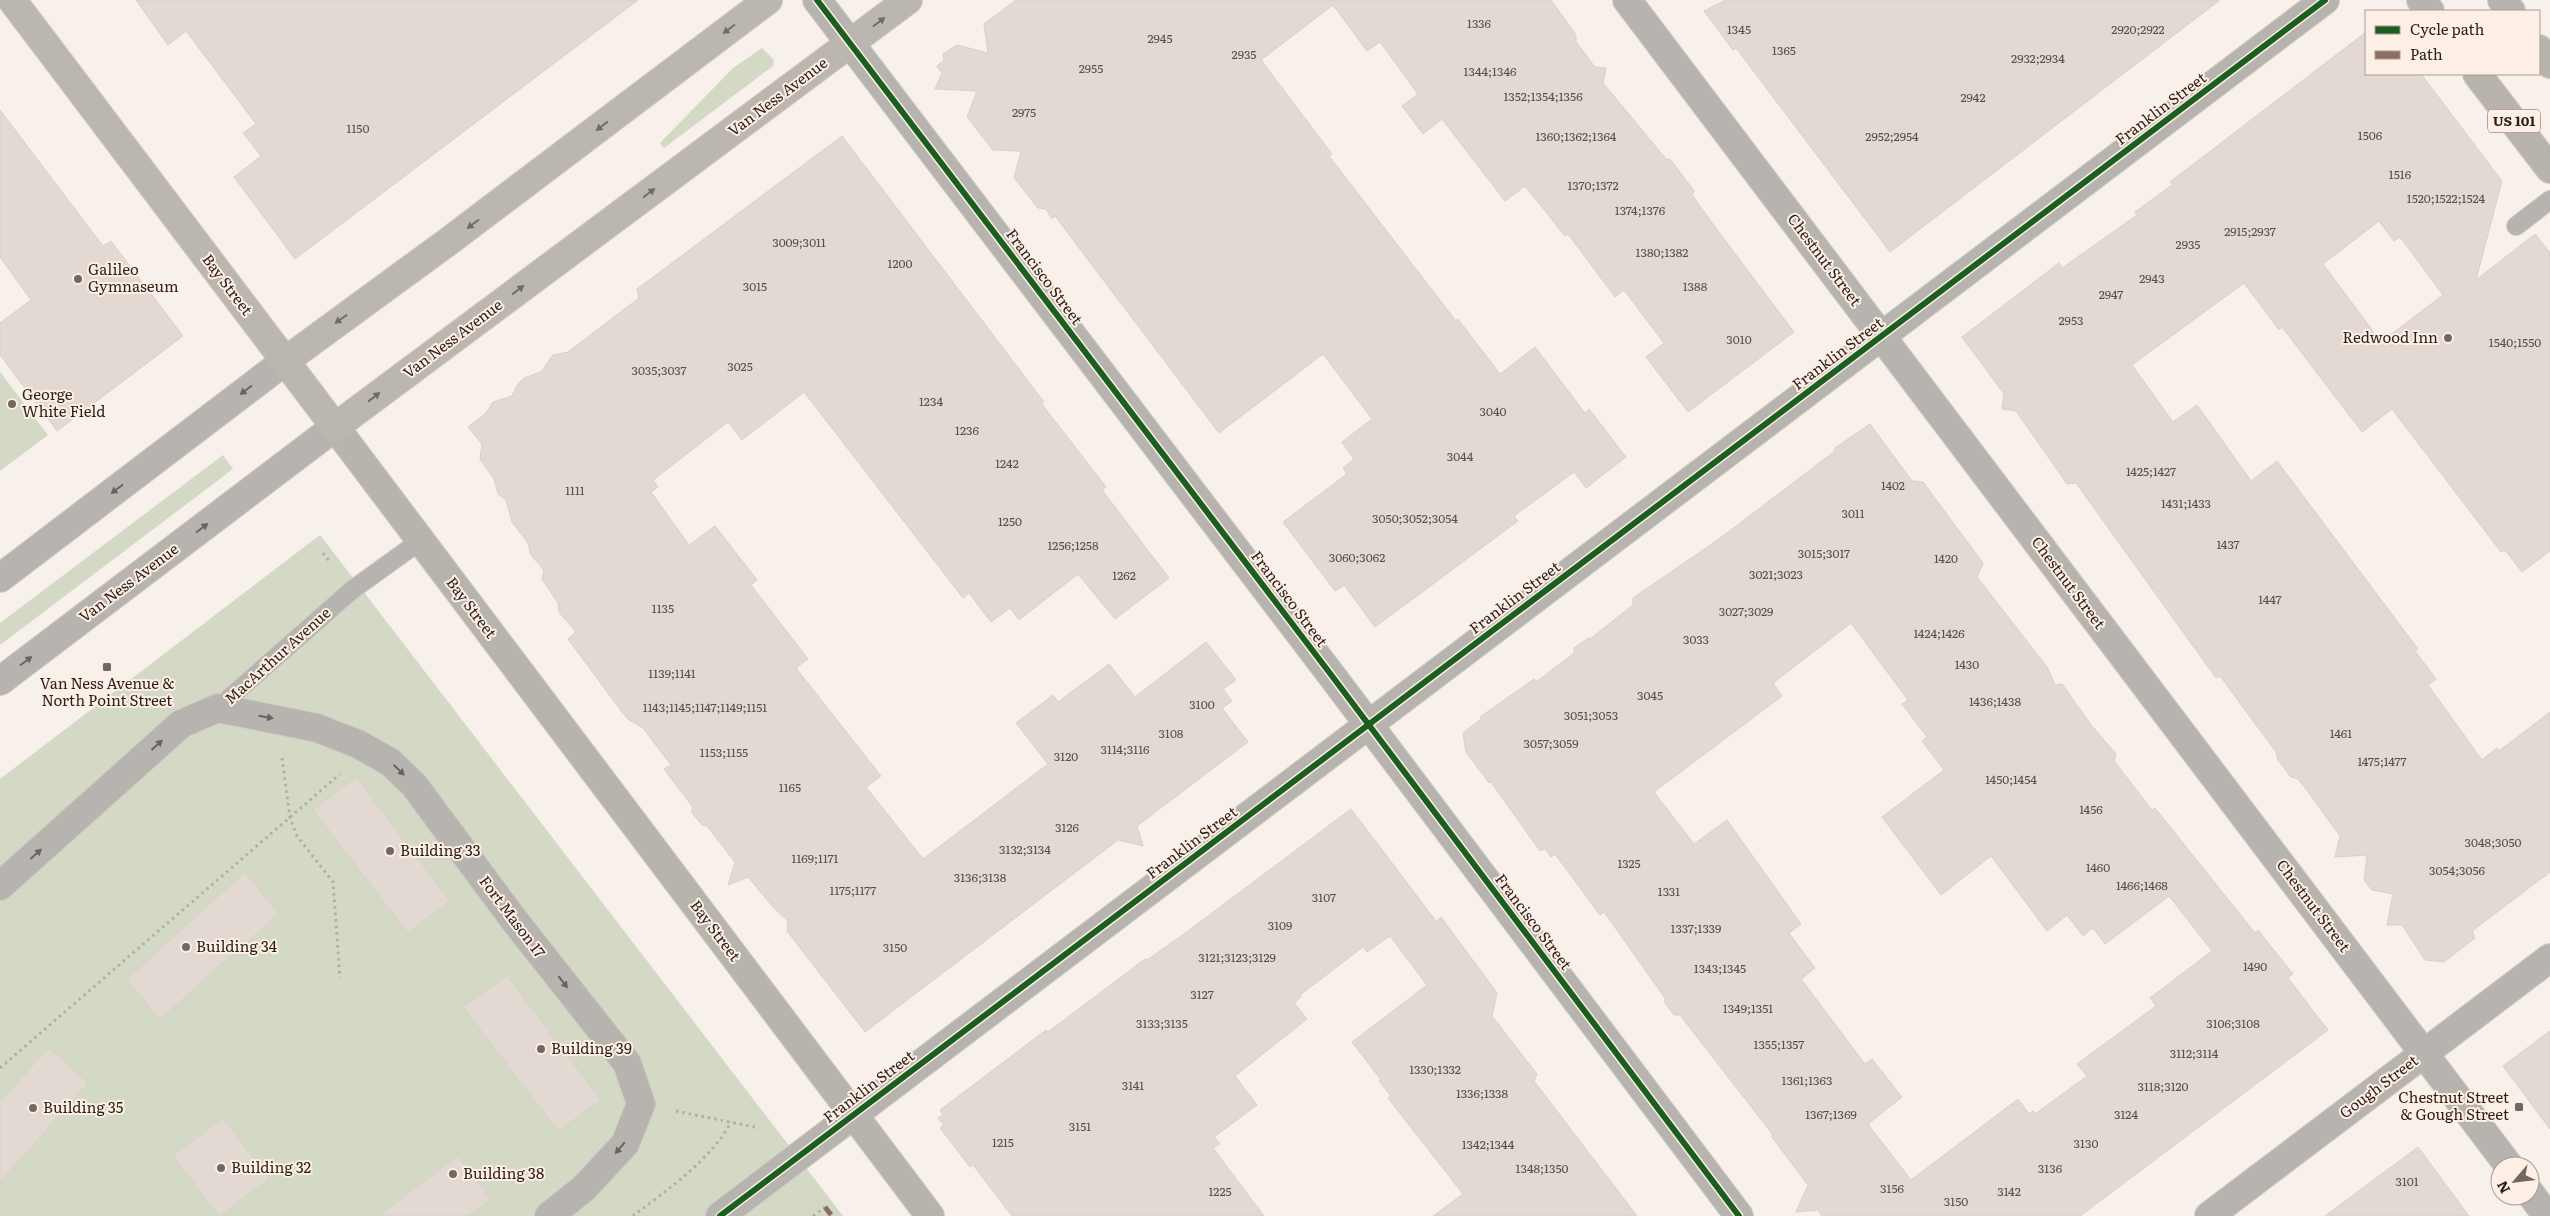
<svg xmlns="http://www.w3.org/2000/svg" width="2550" height="1216" font-family="Literata,serif">
	<style>
		.green { fill: #d4d9c5 }
		.building { fill: #e2d9d2; stroke: #d9d0c9; fill-rule: evenodd }
		.lines { fill: none; stroke-linecap: round; stroke-linejoin: round }
		.service-casing { stroke: #d1cac6; stroke-width: 20 }
		.minor-casing { stroke: #d1cac6; stroke-width: 30 }
		.tertiary-casing { stroke: #d1cac6; stroke-width: 30 }
		.secondary-casing { stroke: #d1cac6; stroke-width: 30 }
		.primary-casing { stroke: #d1cac6; stroke-width: 30 }
		.trunk-casing { stroke: #d1cac6; stroke-width: 30 }
		.path { stroke: #b1aeaa; stroke-width: 3; stroke-dasharray: 2.5 4; stroke-linecap: butt }
		.service { stroke: #b7b4af; stroke-width: 18 }
		.minor { stroke: #b7b4af; stroke-width: 28 }
		.tertiary { stroke: #b7b4af; stroke-width: 28 }
		.secondary { stroke: #b7b4ae; stroke-width: 28 }
		.primary { stroke: #bbb6b0; stroke-width: 28 }
		.trunk { stroke: #b8b4ad; stroke-width: 28 }
		.quiet { stroke: #8d6e63; stroke-width: 5; stroke-dasharray: 10 5; stroke-linecap: butt }
		.cycleway-casing { stroke: #fdefe5; stroke-width: 9 }
		.cycleway { stroke: #1b5e20; stroke-width: 6 }
		.oneway { fill: #736a64 }
		.oneway2 { fill: #6a625b }
		.poi-dot { fill: #726861; stroke: #fdefe5; stroke-width: 2 }
		.labels { text-anchor: middle; stroke-width: 4; stroke-linejoin: round; paint-order: stroke }
		.number-label { font-size: 12px; fill: #5a4e47 }
		.shield { fill: #fdefe5; stroke: #6a5d55; stroke-width: 1 }
		.shield-label { font-size: 14px; font-weight: bold; fill: #2b1f17 }
		.street-label { font-size: 15px; fill: #2b1f17; stroke: #fdefe5 }
		.poi-label { font-size: 15px; fill: #2b1f17; stroke: #fdefe5; text-anchor: start }
	</style>
	<rect width="100%" height="100%" fill="#f7f0eb"/>
	<g class="green">
		<path d="M762 48 774 60 773 66 664 148 660 143 733 68Z"/>
		<path d="M0 372 48 435 0 471Z"/>
		<path d="M223 455 233 469 0 645V623Z"/>
		<path d="M320 535 843 1216H0V779Z"/>
	</g>
	<g class="building">
		<path d="M136 0H638L295 259 234 177 261 156 243 133 256 124 186 31 168 45Z"/>
		<path d="M1016 0H1551L1576 35V42L1595 67 1606 68 1603 83 1666 159 1671 160 1694 191 1692 195 1721 235 1794 332 1688 412 1646 357 1664 343 1624 290 1615 297 1568 234 1565 236 1525 186 1505 201 1442 119 1423 134 1402 106 1418 94 1380 42 1367 51 1333 5 1261 60 1332 154 1329 156 1456 321 1458 319 1500 374 1535 347 1585 413 1589 409 1626 457 1586 488 1574 472 1514 516 1518 521 1375 627 1344 585 1335 591 1283 522 1347 474 1343 468 1354 459 1342 442 1372 419 1323 354 1219 433 1055 216 1052 219 1046 209 1038 208 1014 178 1021 151 993 150 967 117 977 91 935 89 942 73 937 66 944 60 943 54 957 45 988 53 984 24Z"/>
		<path d="M1726 0H2220L1890 252 1736 48 1733 50 1704 11Z"/>
		<path d="M2366 32V74H2421L2502 181 2476 280 2535 234 2550 253V551L2522 572 2505 550 2501 552 2392 409 2362 432 2282 327 2279 330 2244 283 2132 365 2173 422 2197 405 2251 481 2277 461 2418 649 2415 651 2436 679 2428 685 2482 760 2497 748 2499 751 2550 712V872L2472 931 2475 938 2444 962 2425 960 2402 925H2387L2393 894 2372 890 2364 880 2367 855 2335 857 2340 836 2306 789 2298 779 2291 777 2278 760 2276 752 2220 676 2216 678 2076 483 2067 484 2016 411 2002 409 2004 394 1962 337 2059 263 2062 268 2137 215 2135 212 2173 184 2170 182ZM2379 221 2394 241 2400 237 2443 295 2381 342 2323 264Z"/>
		<path d="M0 110 103 246 111 241 183 336 57 431 0 355V323L31 300 0 257Z"/>
		<path d="M842 136 1044 402 1041 403 1106 487 1102 490 1169 578 1115 619 1078 574 1019 620 1010 608 991 622 969 593 963 598 804 392 742 440 728 422 653 480 658 487 651 492 689 545 715 526 757 580 751 585 808 659 796 668 881 776 866 787 923 859 1048 764 1016 723 1053 695 1058 702 1109 664 1135 697 1206 642 1236 680 1223 689 1232 701 1222 708 1248 742 1137 826 1143 846 1118 840 865 1032 787 931 788 921 773 907 748 877 728 885 735 862 707 826 702 825 692 813V806L664 769 671 765 642 727 629 720 622 712 568 639 576 632 559 612 558 603 542 579 544 570 531 555 528 543 512 522 506 500 498 494 494 479 480 459 482 444 468 427 486 413 493 402 512 396 518 384 524 378 541 372 553 355 568 352 639 298 637 289Z"/>
		<path d="M1870 424 1912 481 1923 482 1983 563 1977 577 2047 667 2055 685 2062 684 2092 726 2116 754 2114 761 2152 810 2155 808 2255 933 2258 930 2293 974 2288 978 2328 1030 2080 1216H1822L1818 1210 1796 1212 1808 1185 1771 1136 1773 1135 1680 1015H1674L1665 1003V998L1604 912 1600 915 1555 854 1551 857 1545 849 1540 851 1491 782 1489 783 1466 752 1463 733 1481 719 1480 717 1534 679 1536 682 1574 653V648L1588 638 1590 639 1633 605V598L1719 539 1835 451V448ZM1851 623 1908 700 1902 704 1927 737 1922 741 1944 770 1882 817 1941 895 1991 856 2047 931 2067 915 2083 936 2093 928 2105 944 2169 896 2212 951 2150 998 2156 1006 2077 1064 2087 1076 2035 1114 2033 1111 2029 1114 2018 1099 1911 1180 1868 1124 1902 1097 1872 1059 1865 1064 1801 979 1815 968 1789 933 1801 924 1727 820 1694 844 1654 792 1782 696 1773 683Z"/>
		<path d="M356 777 450 901 408 933 313 810Z"/>
		<path d="M1351 809 1436 921 1441 917 1497 993 1492 1016 1537 1074 1534 1081 1637 1216H1433L1463 1194 1388 1098 1391 1096 1379 1081 1381 1080 1352 1042 1427 985 1390 936 1367 952 1363 947 1300 995 1301 997 1294 1003 1307 1019 1235 1076 1257 1105 1214 1137 1220 1144 1213 1148 1264 1216H1012L973 1165 970 1167 940 1128 944 1125 938 1118 943 1115 940 1110 1046 1030 1048 1032 1145 959 1147 960 1184 934Z"/>
		<path d="M245 872 279 914 204 979 160 1020 127 979Z"/>
		<path d="M507 976 601 1100 558 1131 463 1007Z"/>
		<path d="M2550 1031V1129L2503 1066Z"/>
		<path d="M49 1048 88 1083 0 1182V1101Z"/>
		<path d="M223 1118 269 1179 219 1216 173 1156Z"/>
		<path d="M2418 1147 2469 1216H2325Z"/>
		<path d="M458 1156 491 1199 468 1216H378Z"/>
	</g>
	<g class="lines">
		<g class="service-casing">
			<g id="service">
				<path d="M2516 226 2550 200"/>
				<path d="M218 708 352 590 420 541"/>
			</g>
		</g>
		<g class="minor-casing">
			<g id="minor">
				<path d="M817 0 1332 676 1739 1216"/>
				<path d="M1627 0 2509 1166"/>
				<path d="M0 886 181 724 218 708 317 728 358 744 390 762 414 785 514 920 627 1063 641 1104 625 1144 583 1189 549 1216"/>
				<path d="M2530 1193 2547 1216"/>
				<path d="M720 1216 2325 0"/>
				<path d="M2209 1216 2550 958"/>
			</g>
		</g>
		<g class="tertiary-casing">
			<g id="tertiary">
				<path d="M0 578 285 361"/>
				<path d="M0 681 335 427"/>
			</g>
		</g>
		<g class="secondary-casing">
			<path id="secondary" d="M335 427 930 1216"/>
		</g>
		<g class="primary-casing">
			<g id="primary">
				<path d="M12 0 335 427 908 0"/>
				<path d="M285 361 445 244 768 0"/>
			</g>
		</g>
		<g class="trunk-casing">
			<g id="trunk">
				<path d="M2421 0 2430 11"/>
				<path d="M2502 0 2511 11"/>
				<path d="M2539 49 2550 64"/>
				<path d="M2477 74 2550 169"/>
			</g>
		</g>
		<g class="path">
			<path d="M323 553 331 563"/>
			<path d="M282 758 290 818 297 836 333 882 340 978"/>
			<path d="M0 1068 340 774"/>
			<path d="M676 1111 759 1128"/>
			<path d="M633 1216C667 1190 712 1159 731 1122"/>
			<path d="M813 1216 825 1207"/>
		</g>
		<use href="#service" class="service"/>
		<use href="#minor" class="minor"/>
		<use href="#tertiary" class="tertiary"/>
		<use href="#secondary" class="secondary"/>
		<use href="#primary" class="primary"/>
		<use href="#trunk" class="trunk"/>
		<path class="quiet" d="M825 1207 832 1216"/>
		<g class="cycleway-casing">
			<g id="cycleway">
				<path d="M817 0 1332 676 1739 1216"/>
				<path d="M720 1216 2325 0"/>
			</g>
		</g>
		<use href="#cycleway" class="cycleway"/>
	</g>
	<defs><path id="oneway-solid" d="M-6-.8H1V-3.2L6.5 0L1 3.2V.8H-6Z" transform="scale(1.25)"/></defs>
	<g class="oneway">
		<use href="#oneway-solid" transform="translate(879 22) rotate(-37)"/>
		<use href="#oneway-solid" transform="translate(729 29) rotate(143)"/>
		<use href="#oneway-solid" transform="translate(602 126) rotate(143)"/>
		<use href="#oneway-solid" transform="translate(649 193) rotate(-37)"/>
		<use href="#oneway-solid" transform="translate(473 224) rotate(143)"/>
		<use href="#oneway-solid" transform="translate(518 290) rotate(-37)"/>
		<use href="#oneway-solid" transform="translate(341 319) rotate(145)"/>
		<use href="#oneway-solid" transform="translate(374 397) rotate(-38)"/>
	</g>
	<g class="oneway2">
		<use href="#oneway-solid" transform="translate(246 390) rotate(143)"/>
		<use href="#oneway-solid" transform="translate(117 489) rotate(143)"/>
		<use href="#oneway-solid" transform="translate(202 528) rotate(-37)"/>
		<use href="#oneway-solid" transform="translate(26 661) rotate(-37)"/>
		<use href="#oneway-solid" transform="translate(266 717) rotate(10)"/>
		<use href="#oneway-solid" transform="translate(157 745) rotate(-42)"/>
		<use href="#oneway-solid" transform="translate(399 770) rotate(44)"/>
		<use href="#oneway-solid" transform="translate(36 854) rotate(-42)"/>
		<use href="#oneway-solid" transform="translate(563 982) rotate(52)"/>
		<use href="#oneway-solid" transform="translate(620 1148) rotate(130)"/>
	</g>
	<g class="poi-dot">
		<circle cx="78" cy="279" r="5"/>
		<circle cx="2448" cy="338" r="5"/>
		<circle cx="12" cy="404" r="5"/>
		<rect x="102" y="662" width="10" height="10" rx="2.5"/>
		<circle cx="390" cy="851" r="5"/>
		<circle cx="186" cy="947" r="5"/>
		<circle cx="541" cy="1049" r="5"/>
		<rect x="2514" y="1102" width="10" height="10" rx="2.5"/>
		<circle cx="33" cy="1108" r="5"/>
		<circle cx="221" cy="1168" r="5"/>
		<circle cx="453" cy="1174" r="5"/>
	</g>
	<g class="labels">
		<g class="number-label">
			<text x="1479" y="28">1336</text>
			<text x="1739" y="34">1345</text>
			<text x="2138" y="34">2920;2922</text>
			<text x="1160" y="43">2945</text>
			<text x="1784" y="55">1365</text>
			<text x="1244" y="59">2935</text>
			<text x="2038" y="63">2932;2934</text>
			<text x="1091" y="73">2955</text>
			<text x="1490" y="76">1344;1346</text>
			<text x="1543" y="101">1352;1354;1356</text>
			<text x="1973" y="102">2942</text>
			<text x="1024" y="117">2975</text>
			<text x="358" y="133">1150</text>
			<text x="2370" y="140">1506</text>
			<text x="1576" y="141">1360;1362;1364</text>
			<text x="1892" y="141">2952;2954</text>
			<text x="2400" y="179">1516</text>
			<text x="1593" y="190">1370;1372</text>
			<text x="2446" y="203">1520;1522;1524</text>
			<text x="1640" y="215">1374;1376</text>
			<text x="2250" y="236">2915;2937</text>
			<text x="799" y="247">3009;3011</text>
			<text x="2188" y="249">2935</text>
			<text x="1662" y="257">1380;1382</text>
			<text x="900" y="268">1200</text>
			<text x="2152" y="283">2943</text>
			<text x="755" y="291">3015</text>
			<text x="1695" y="291">1388</text>
			<text x="2111" y="299">2947</text>
			<text x="2071" y="325">2953</text>
			<text x="1739" y="344">3010</text>
			<text x="2515" y="347">1540;1550</text>
			<text x="740" y="371">3025</text>
			<text x="659" y="375">3035;3037</text>
			<text x="931" y="406">1234</text>
			<text x="1493" y="416">3040</text>
			<text x="967" y="435">1236</text>
			<text x="1460" y="461">3044</text>
			<text x="1007" y="468">1242</text>
			<text x="2151" y="476">1425;1427</text>
			<text x="1893" y="490">1402</text>
			<text x="575" y="495">1111</text>
			<text x="2186" y="508">1431;1433</text>
			<text x="1853" y="518">3011</text>
			<text x="1415" y="523">3050;3052;3054</text>
			<text x="1010" y="526">1250</text>
			<text x="2228" y="549">1437</text>
			<text x="1073" y="550">1256;1258</text>
			<text x="1824" y="558">3015;3017</text>
			<text x="1357" y="562">3060;3062</text>
			<text x="1946" y="563">1420</text>
			<text x="1776" y="579">3021;3023</text>
			<text x="1124" y="580">1262</text>
			<text x="2270" y="604">1447</text>
			<text x="663" y="613">1135</text>
			<text x="1746" y="616">3027;3029</text>
			<text x="1939" y="638">1424;1426</text>
			<text x="1696" y="644">3033</text>
			<text x="1967" y="669">1430</text>
			<text x="672" y="678">1139;1141</text>
			<text x="1650" y="700">3045</text>
			<text x="1995" y="706">1436;1438</text>
			<text x="1202" y="709">3100</text>
			<text x="705" y="712">1143;1145;1147;1149;1151</text>
			<text x="1591" y="720">3051;3053</text>
			<text x="1171" y="738">3108</text>
			<text x="2341" y="738">1461</text>
			<text x="1551" y="748">3057;3059</text>
			<text x="1125" y="754">3114;3116</text>
			<text x="724" y="757">1153;1155</text>
			<text x="1066" y="761">3120</text>
			<text x="2382" y="766">1475;1477</text>
			<text x="2011" y="784">1450;1454</text>
			<text x="790" y="792">1165</text>
			<text x="2091" y="814">1456</text>
			<text x="1067" y="832">3126</text>
			<text x="2493" y="847">3048;3050</text>
			<text x="1025" y="854">3132;3134</text>
			<text x="815" y="863">1169;1171</text>
			<text x="1629" y="868">1325</text>
			<text x="2098" y="872">1460</text>
			<text x="2457" y="875">3054;3056</text>
			<text x="980" y="882">3136;3138</text>
			<text x="2142" y="890">1466;1468</text>
			<text x="853" y="895">1175;1177</text>
			<text x="1669" y="896">1331</text>
			<text x="1324" y="902">3107</text>
			<text x="1280" y="930">3109</text>
			<text x="1696" y="933">1337;1339</text>
			<text x="895" y="952">3150</text>
			<text x="1237" y="962">3121;3123;3129</text>
			<text x="2255" y="971">1490</text>
			<text x="1720" y="973">1343;1345</text>
			<text x="1202" y="999">3127</text>
			<text x="1748" y="1013">1349;1351</text>
			<text x="1162" y="1028">3133;3135</text>
			<text x="2233" y="1028">3106;3108</text>
			<text x="1779" y="1049">1355;1357</text>
			<text x="2194" y="1058">3112;3114</text>
			<text x="1435" y="1074">1330;1332</text>
			<text x="1807" y="1085">1361;1363</text>
			<text x="1133" y="1090">3141</text>
			<text x="2163" y="1091">3118;3120</text>
			<text x="1482" y="1098">1336;1338</text>
			<text x="1831" y="1119">1367;1369</text>
			<text x="2126" y="1119">3124</text>
			<text x="1080" y="1131">3151</text>
			<text x="1003" y="1147">1215</text>
			<text x="2086" y="1148">3130</text>
			<text x="1488" y="1149">1342;1344</text>
			<text x="1542" y="1173">1348;1350</text>
			<text x="2050" y="1173">3136</text>
			<text x="2407" y="1186">3101</text>
			<text x="1892" y="1193">3156</text>
			<text x="1220" y="1196">1225</text>
			<text x="2009" y="1196">3142</text>
			<text x="1956" y="1206">3150</text>
		</g>
		<rect class="shield" x="2488" y="109.5" width="52" height="23" rx="4"/>
		<g class="shield-label">
			<text x="2514" y="126">US 101</text>
		</g>
		<g class="street-label">
			<text transform="translate(778 97) rotate(-37)" y="5">Van Ness Avenue</text>
			<text transform="translate(2161 109) rotate(-37)" y="5">Franklin Street</text>
			<text transform="translate(1824 260) rotate(53)" y="5">Chestnut Street</text>
			<text transform="translate(1044 277) rotate(53)" y="5">Francisco Street</text>
			<text transform="translate(227 285) rotate(53)" y="5">Bay Street</text>
			<text transform="translate(453 339) rotate(-37)" y="5">Van Ness Avenue</text>
			<text transform="translate(1838 354) rotate(-37)" y="5">Franklin Street</text>
			<text transform="translate(129 583) rotate(-37)" y="5">Van Ness Avenue</text>
			<text transform="translate(2068 583) rotate(53)" y="5">Chestnut Street</text>
			<text transform="translate(1515 598) rotate(-37)" y="5">Franklin Street</text>
			<text transform="translate(1289 599) rotate(53)" y="5">Francisco Street</text>
			<text transform="translate(471 608) rotate(53)" y="5">Bay Street</text>
			<text transform="translate(278 656) rotate(-42)" y="5">MacArthur Avenue</text>
			<text transform="translate(1192 843) rotate(-37)" y="5">Franklin Street</text>
			<text transform="translate(2313 906) rotate(53)" y="5">Chestnut Street</text>
			<text transform="translate(512 917) rotate(53)" y="5">Fort Mason 17</text>
			<text transform="translate(1533 922) rotate(53)" y="5">Francisco Street</text>
			<text transform="translate(715 931) rotate(53)" y="5">Bay Street</text>
			<text transform="translate(869 1087) rotate(-37)" y="5">Franklin Street</text>
			<text transform="translate(2379 1087) rotate(-37)" y="5">Gough Street</text>
		</g>
		<g class="poi-label">
			<text x="88" y="275">Galileo<tspan x="88" dy="17">Gymnaseum</tspan></text>
			<text x="2438" y="343" text-anchor="end">Redwood Inn</text>
			<text x="22" y="400">George<tspan x="22" dy="17">White Field</tspan></text>
			<text x="107" y="689" text-anchor="middle">Van Ness Avenue &amp;<tspan x="107" dy="17">North Point Street</tspan></text>
			<text x="400" y="856">Building 33</text>
			<text x="196" y="952">Building 34</text>
			<text x="551" y="1054">Building 39</text>
			<text x="2509" y="1103" text-anchor="end">Chestnut Street<tspan x="2509" dy="17">&amp; Gough Street</tspan></text>
			<text x="43" y="1113">Building 35</text>
			<text x="231" y="1173">Building 32</text>
			<text x="463" y="1179">Building 38</text>
		</g>
	</g>
	<rect x="2365" y="10" width="175" height="65" fill="#fdefe5" stroke="#a99c93"/>
	<rect x="2375" y="26" width="25" height="8" fill="#1b5e20" stroke="#a99c93"/>
	<text x="2410" y="35" font-size="15" fill="#2b1f17">Cycle path</text>
	<rect x="2375" y="51" width="25" height="8" fill="#8d6e63" stroke="#a99c93"/>
	<text x="2410" y="60" font-size="15" fill="#2b1f17">Path</text>
	<g transform="translate(2515 1181) rotate(242)"><circle r="24" fill="#fdefe5" stroke="#a99c93"/>
	<path d="M0-4L9 19L0 12L-9 19Z" fill="#726861"/>
	<text y="-8" font-size="14" font-weight="bold" text-anchor="middle" fill="#2b1f17">N</text>
	</g>
</svg>
